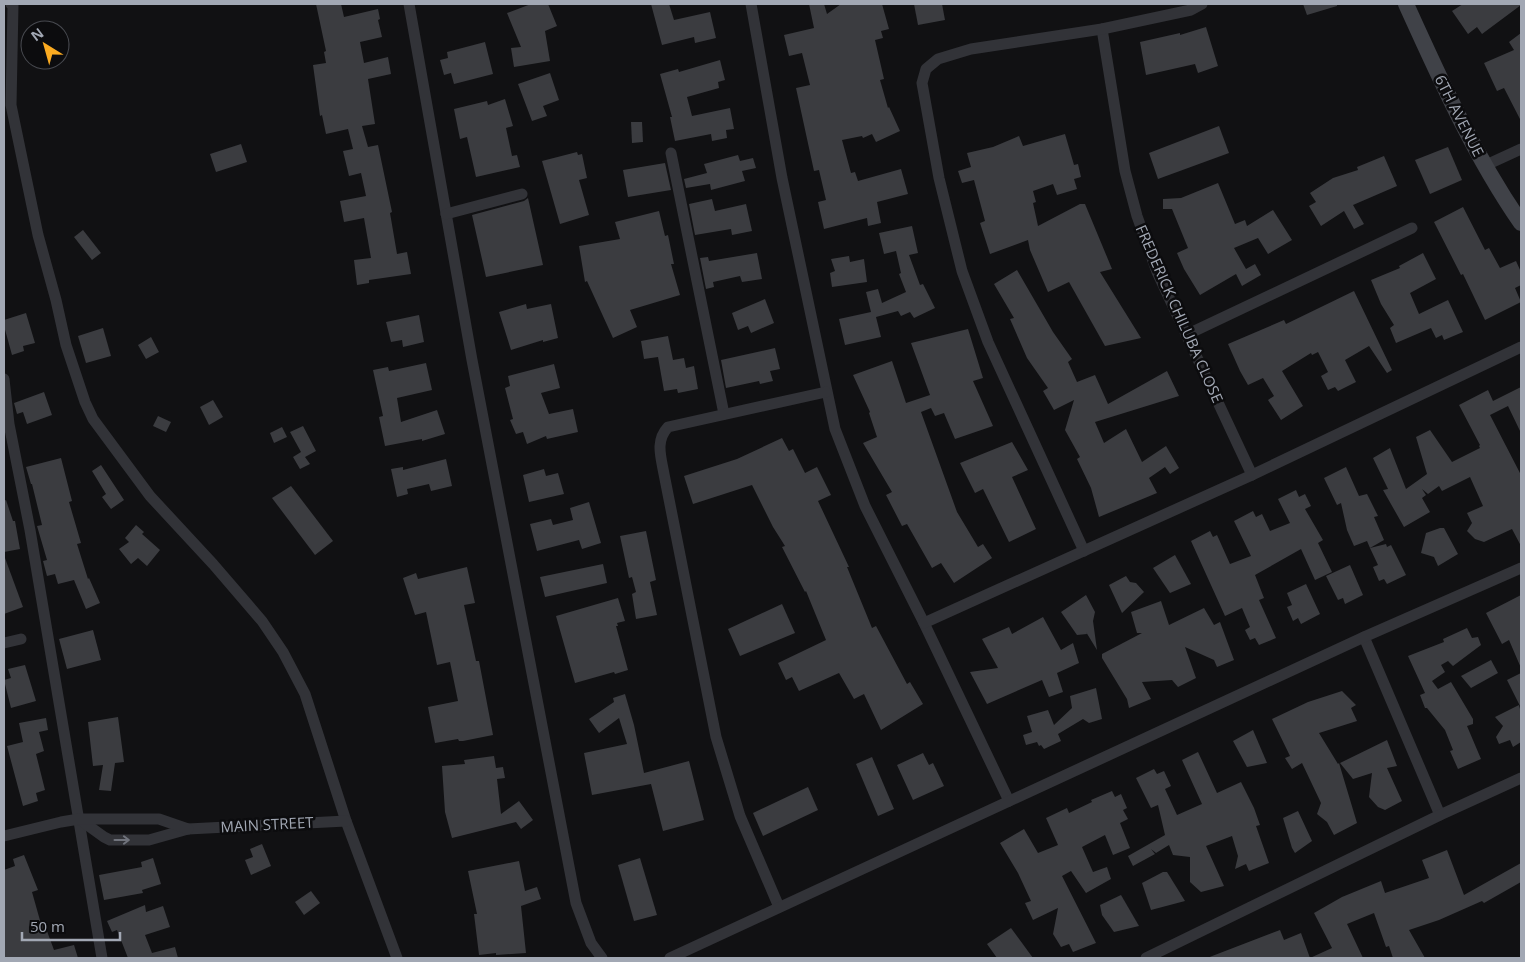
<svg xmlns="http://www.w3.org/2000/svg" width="1525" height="962" font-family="'Open Sans',sans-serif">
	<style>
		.building { fill: #3b3c40 }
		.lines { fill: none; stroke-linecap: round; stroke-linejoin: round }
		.street { stroke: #323338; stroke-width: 11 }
		.secondary { stroke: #404248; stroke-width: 16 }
		.oneway { stroke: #70737c }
		.labels { text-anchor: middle; stroke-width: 5; stroke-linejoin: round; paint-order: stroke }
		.street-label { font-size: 15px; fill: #a2a8b4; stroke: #0c0c0e }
	</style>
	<rect width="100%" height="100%" fill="#111113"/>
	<g class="building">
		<path d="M316 4H341L344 17 378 9 380 19 378 20 382 37 360 42 364 63 388 57 391 74 368 79 375 124 362 126 368 147 378 145 392 212 390 213 397 254 407 252 411 274 369 280V283L357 285 354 260 371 258 364 218 344 222 340 201 366 196 361 173 349 176 343 151 353 149 348 129 326 134 322 115 320 116 313 65 326 63 324 52 326 51Z"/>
		<path d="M531 4H548L557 26 545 31 550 61 514 67 511 48 521 47 507 13Z"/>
		<path d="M651 4H669L674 20 710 12 716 38 695 43 694 37 662 45Z"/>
		<path d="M809 4H824L827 14 841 4H882L889 29 881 31 883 38 875 40 884 79 880 80 888 108 889 107 900 131 876 142 872 134 863 138 862 136 842 140 851 173 855 172 858 181 901 169 908 194 877 202 881 223 868 226 867 218 824 229 818 202 826 200 819 170 814 171 796 88 810 85 802 53 789 56 784 35 814 28Z"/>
		<path d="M914 4H942L945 20 918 25Z"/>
		<path d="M1303 4H1337V6L1307 15Z"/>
		<path d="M1463 4H1521V5L1482 34 1477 27 1468 34 1452 11Z"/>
		<path d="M1206 27 1218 66 1198 73 1195 64 1146 75 1140 42 1180 33V35Z"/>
		<path d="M1521 33V121L1504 88 1497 91 1484 63 1514 50 1509 42Z"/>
		<path d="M485 42 493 74 454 84 451 73 444 75 440 60 448 58 447 52Z"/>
		<path d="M720 60 725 80 718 82 719 88 687 97 692 116 730 108 734 129 726 130 727 138 712 141 711 134 675 141 670 117H672L660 74 678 69 679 72Z"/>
		<path d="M550 73 559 100 543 106 547 116 532 121 518 84Z"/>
		<path d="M505 99 513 126 506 128 512 156 517 155 520 167 476 177 467 137 460 139 454 109 487 101 488 105Z"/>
		<path d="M631 122H642L643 142 632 143Z"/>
		<path d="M1219 126 1229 153 1158 179 1149 153Z"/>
		<path d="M1065 134 1074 165 1078 164 1081 177 1074 179 1077 189 1057 195 1053 184 1033 191 1036 202 1033 203 1038 226 1080 204H1085L1112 269 1100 272 1141 338 1105 346 1069 282 1048 292 1030 250 1028 240 990 254 980 223 985 221 974 180 962 183 958 171 971 167 967 153 993 147 1019 136 1023 146Z"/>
		<path d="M241 144 247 162 216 172 210 154Z"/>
		<path d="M1448 147 1462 180 1430 194 1415 160Z"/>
		<path d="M577 152 578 155 582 154 587 178 579 180 589 215 560 224 542 161Z"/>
		<path d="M738 155 740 161 753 158 756 168 742 171 745 181 711 190 710 184 686 188 684 179 707 173 704 164Z"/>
		<path d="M1384 156 1397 186 1353 205 1364 224 1354 229 1344 211 1321 226 1309 206 1316 202 1310 193 1333 178 1358 170 1357 167Z"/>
		<path d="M665 163 671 190 628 197 623 170Z"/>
		<path d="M1218 183 1235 224 1245 220 1247 226 1273 210 1292 240 1268 254 1258 238 1234 248 1246 269 1255 264 1261 275 1242 286 1236 274 1200 295 1184 269 1177 253 1188 248 1172 209H1163V199L1181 198Z"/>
		<path d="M528 198 543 265 486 277 472 215 524 201Z"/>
		<path d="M712 199 715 211 746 204 752 231 732 235 731 229 695 235 689 204Z"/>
		<path d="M1463 207 1485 250 1489 248 1500 268 1516 261 1521 272V285L1515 288 1521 302 1485 320 1463 274 1461 275 1434 222Z"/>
		<path d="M659 211 665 236 668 235 674 264H671L680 295 630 310 637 327 613 338 587 281 585 282 579 246 620 239 615 222Z"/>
		<path d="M912 226 918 253 909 255 920 285 923 284 935 308 914 318 910 312 901 316 898 311 876 317 881 337 845 345 839 319 871 312 866 292 878 289 882 303 906 292 899 274 901 273 896 251 884 254 879 233Z"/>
		<path d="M83 230 101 253 92 260 74 237Z"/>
		<path d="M757 253 762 279 742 282 740 276 713 282 714 287 706 289 700 258 708 257 709 261Z"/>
		<path d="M1423 253 1436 279 1410 293 1419 314 1448 300 1463 332 1444 340 1442 335 1436 338 1431 328 1396 343 1390 328 1394 325 1381 304 1371 280 1400 268 1399 266Z"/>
		<path d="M849 256 850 262 864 259 867 282 832 287 830 273 835 271 831 259Z"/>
		<path d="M1017 270 1053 332 1072 359 1068 362 1077 382 1095 375 1108 404 1167 371 1179 396 1095 422 1104 443 1126 429 1142 462 1166 446 1179 468 1170 474 1165 467 1149 478 1157 493 1099 517 1091 488 1077 459 1080 457 1065 430 1074 400 1054 410 1043 391 1048 388 1027 358 1010 319 1014 318 994 284Z"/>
		<path d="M1354 291 1392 370 1387 373 1369 346 1345 360 1356 382 1338 391 1335 387 1328 390 1321 376 1328 372 1318 352 1312 355 1311 353 1282 371 1303 406 1281 420 1268 400 1274 396 1263 378 1248 385 1240 371 1228 344 1284 320 1286 324Z"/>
		<path d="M765 299 774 323 751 333 748 326 738 330 732 313Z"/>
		<path d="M526 304 527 309 551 304 558 338 543 342V340L511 350 499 312Z"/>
		<path d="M26 313 35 343 23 346 24 351 12 355 4 326V320Z"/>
		<path d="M419 315 424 342 403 347 402 340 391 342 386 322Z"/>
		<path d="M103 328 111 356 86 363 78 336Z"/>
		<path d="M968 329 983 378 973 381 993 426 955 439 944 413 935 416 931 408 921 412 957 512 978 547 983 544 992 558 954 583 941 563 932 568 907 524 902 526 886 495 892 492 863 443 877 437 869 413 870 412 853 375 892 361 906 403 930 395 911 343Z"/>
		<path d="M668 336 673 360 684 358 686 368 694 366 698 389 678 393 677 389 664 391 658 357 644 359 641 341Z"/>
		<path d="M151 337 159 352 146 359 138 345Z"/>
		<path d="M775 348 780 369 770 371 773 381 760 384 759 381 726 388 721 360Z"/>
		<path d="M426 363 432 390 397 398 401 422 437 410 445 434 422 441V439L385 446 379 417 383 416 373 370 388 367 389 371Z"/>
		<path d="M554 364 560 388 541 393 549 414 573 409 578 432 547 439 546 436 527 444 523 432 516 434 510 420 513 419 505 388 510 386 508 376Z"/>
		<path d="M1521 387V433L1508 406 1490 415 1521 475V546L1512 529 1484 542 1475 539 1467 531 1472 523 1467 513 1483 506 1470 477 1442 491 1439 486 1428 494 1422 489 1426 495 1422 498 1430 512 1404 527 1383 490 1388 489 1373 458 1390 448 1406 489 1427 474 1416 437 1430 430 1452 462 1480 448 1479 446 1480 445 1459 405 1488 390 1493 401Z"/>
		<path d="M44 392 52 415 27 424 23 412 17 414 14 403Z"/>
		<path d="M213 400 223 417 209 425 200 407Z"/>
		<path d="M158 416 171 422 166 432 153 426Z"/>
		<path d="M303 426 316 451 305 457 310 464 300 469 293 457 301 452 290 432Z"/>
		<path d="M282 427 287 437 274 443 270 433Z"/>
		<path d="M782 438 789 451 793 449 805 473 817 467 831 495 818 501 849 567H847L872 628 876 626 907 684 910 682 923 704 881 730 864 694 854 699 839 673 799 691 792 677 786 680 778 663 826 640 806 591 805 592 782 547 785 546 773 527 752 485 693 504 684 476 737 459Z"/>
		<path d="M1012 442 1028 470 1012 477 1036 529 1009 542 983 489 975 493 960 463Z"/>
		<path d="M61 458 72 501 69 502 81 543 77 544 88 579 89 578 100 603 86 609 74 580 58 584 55 574 47 576 43 561 47 560 37 526 42 525 32 484H31L26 467Z"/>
		<path d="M446 459 452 486 431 491 429 484 407 489 408 494 397 497 391 469 403 467V470Z"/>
		<path d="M101 465 124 500 111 509 102 497 106 494 92 471Z"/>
		<path d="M1346 467 1359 496 1367 494 1378 516 1374 517 1384 540 1370 548 1367 541 1354 546 1347 530 1341 503 1337 505 1324 478Z"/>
		<path d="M544 469 546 476 558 473 564 494 529 502 523 475Z"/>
		<path d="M291 486 333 541 315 555 272 498Z"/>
		<path d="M1296 490 1299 497 1305 494 1311 506 1305 509 1323 540 1318 543 1332 572 1315 580 1301 549 1255 575 1264 598 1259 600 1276 638 1259 645 1255 638 1250 640 1245 630 1250 627 1242 608 1225 616 1191 541 1210 531 1213 537 1217 535 1230 564 1251 556 1234 521 1253 511 1256 517 1262 514 1270 531 1290 523 1278 499Z"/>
		<path d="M6 500 13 521H15L20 549 4 552V501Z"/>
		<path d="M589 502 601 543 582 549 579 540 537 551 530 524 551 519 553 525 573 520 570 508Z"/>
		<path d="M136 525 144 532 142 534 160 550 147 566 138 558 131 564 119 549 129 542 125 538Z"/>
		<path d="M1440 528H1444L1458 554 1438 566 1434 557 1421 553 1426 533Z"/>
		<path d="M646 531 656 580 650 582 657 615 636 619 632 594 636 592 632 577 629 578 620 536Z"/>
		<path d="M1386 544 1387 547 1391 545 1406 575 1387 584 1384 579 1379 581 1373 567 1378 565 1370 548Z"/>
		<path d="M1175 555 1191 584 1170 593 1153 568Z"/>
		<path d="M4 558H5L23 607 4 614Z"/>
		<path d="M603 564 607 583 545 597 540 577Z"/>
		<path d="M1350 565 1363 595 1345 604 1343 598 1338 600 1326 576Z"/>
		<path d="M467 567 475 603 464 605 476 661H479L493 735 463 741H459L458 739 435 743 428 707 458 701 450 662 437 665 426 612 415 615 403 578 416 573 418 579Z"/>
		<path d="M1126 576 1130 582 1136 583 1144 592 1122 613 1109 585Z"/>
		<path d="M1306 584 1320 614 1301 624 1298 618 1293 621 1287 607 1292 605 1287 593Z"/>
		<path d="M1086 595 1095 612 1093 621 1097 650 1086 632 1087 634 1077 635 1061 612Z"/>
		<path d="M1521 595V668L1509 640 1502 644 1486 613Z"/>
		<path d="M618 598 625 621 617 623 618 626H616L628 670 615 674 614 672 575 683 556 616Z"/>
		<path d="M1161 601 1169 625 1204 608 1214 625 1220 622 1234 660 1217 667 1214 660 1185 647 1196 678 1178 687 1172 680 1142 682 1151 699 1129 708 1127 699 1102 658V654L1142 633H1137L1131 612Z"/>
		<path d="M782 604 795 633 740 656 728 629Z"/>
		<path d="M1043 617 1061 650 1073 643 1079 663 1057 673 1063 692 1049 697 1042 680 987 704 970 672 998 668 982 639 1009 627 1012 634Z"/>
		<path d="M1467 628 1472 638 1478 637 1481 645 1453 666 1448 661 1441 665 1445 672 1432 681 1438 689 1451 682 1473 719V724L1467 726 1481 759 1458 769 1450 751 1453 750 1445 730 1427 708H1425L1420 695 1425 693 1408 656 1444 642 1443 639Z"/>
		<path d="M93 630 101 660 67 669 59 639Z"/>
		<path d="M1491 660 1498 673 1471 688 1461 676Z"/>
		<path d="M25 665 36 701 11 708 4 680 11 678 8 669Z"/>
		<path d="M1521 673V708L1507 680Z"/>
		<path d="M1096 688 1102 719 1089 723 1083 719 1058 734 1061 741 1044 749 1041 745 1039 746 1037 742 1026 745 1023 735 1032 732 1027 716 1048 710 1054 725 1072 708 1070 696Z"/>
		<path d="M1342 691 1356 705 1351 708 1357 721 1319 733 1338 764 1339 763 1357 823 1334 835 1327 822 1317 814 1321 803 1302 763 1292 769 1285 758 1290 756 1272 719 1308 702Z"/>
		<path d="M625 694 634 725 644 773 689 761 704 820 663 831 651 784 592 795 584 753 627 744 619 718 599 733 589 719 614 702 613 698Z"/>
		<path d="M1519 705 1521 713V742L1513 747 1510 740 1499 744 1496 737 1503 726 1495 717Z"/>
		<path d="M118 717 124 762 115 763 111 791 99 790 103 765 93 766 88 722Z"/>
		<path d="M46 718 48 730 39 732 44 751 36 754 45 790 36 793 38 801 23 806 7 746 23 742 19 723Z"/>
		<path d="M1253 730 1267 763 1247 767 1233 741Z"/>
		<path d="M1387 740 1397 766 1387 768 1402 801 1385 810 1378 807 1369 797 1372 773 1353 779 1340 763Z"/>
		<path d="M1198 752 1217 793 1241 782 1254 808 1260 825 1256 826 1269 863 1249 871 1246 864 1235 869 1238 856 1232 836 1206 846 1224 886 1201 892 1190 882V857L1173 855 1169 845 1156 853 1151 849 1155 854 1133 866 1128 856 1165 835 1158 805 1151 808 1136 778 1154 769 1157 774 1164 771 1171 786 1165 789 1177 815 1202 804 1182 760Z"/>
		<path d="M923 753 929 765 933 763 944 786 913 800 897 765Z"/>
		<path d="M494 756 496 768 503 767 505 778 497 779 501 814 519 801 533 820 521 829 516 822 452 838 445 812 442 766 465 764 464 760Z"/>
		<path d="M872 757 894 809 878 816 856 764Z"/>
		<path d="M808 787 818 810 763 836 753 813Z"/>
		<path d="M1112 791 1115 797 1121 794 1127 808 1123 810 1128 819 1120 823 1130 848 1113 855 1105 835 1082 847 1093 872 1107 867 1111 879 1086 893 1071 871 1062 876 1096 943 1073 952 1069 944 1061 947 1053 934 1058 908 1033 920 1025 903 1031 901 1018 873 1000 843 1024 829 1038 853 1058 845 1046 818 1067 808 1069 813 1092 802 1091 800Z"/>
		<path d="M1298 811 1312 841 1295 853 1292 848 1283 818Z"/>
		<path d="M262 844 271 866 251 875 245 860 253 857 250 849Z"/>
		<path d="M1447 850 1464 895 1521 863V882L1484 903 1482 901 1439 920 1409 930 1425 958H1393L1389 946 1386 947 1374 913 1347 924 1363 958H1207L1280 930 1284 940 1301 933 1310 958 1332 948 1314 913 1342 897 1381 881 1385 893 1429 878 1422 860Z"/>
		<path d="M24 855 38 890 32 892 41 924 44 923 54 950 74 945 78 958H4V870L15 866 13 859Z"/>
		<path d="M153 858 161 884 142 890 143 893 104 900 99 875 142 867 141 862Z"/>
		<path d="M640 858 657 915 634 921 618 865Z"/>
		<path d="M519 861 525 891 537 887 541 899 521 906 526 953 496 955V953L479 955 474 914H477L468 871Z"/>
		<path d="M1163 872H1167L1185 901 1151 910 1142 883Z"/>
		<path d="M311 891 320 903 304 915 295 902Z"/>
		<path d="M1121 895 1139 926 1114 932 1102 915 1100 905Z"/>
		<path d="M145 905 146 912 163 906 170 927 145 935 152 953 175 947 178 958H128L117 930 112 932 107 921Z"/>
		<path d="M1011 928 1033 958H997L987 944Z"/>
	</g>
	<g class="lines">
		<g class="street">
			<path d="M11 4 13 5 11 105 38 235 56 300 66 345 85 402 93 419 150 496 213 564 262 621 283 652 305 694 346 821 397 958"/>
			<path d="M409 4 472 360 576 903 591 943 602 958"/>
			<path d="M751 4 782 178 835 429 865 506 924 623 1009 801"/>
			<path d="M1102 29 1125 171 1137 216 1157 272 1252 475"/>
			<path d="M671 153 724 414"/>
			<path d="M1484 166 1521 149"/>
			<path d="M446 214 522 194"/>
			<path d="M1186 335 1412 228"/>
			<path d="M4 379 9 424 30 530 102 958"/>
			<path d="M1084 551 988 342 962 271 939 178 922 83 926 69 938 59 971 49 1102 29 1191 10 1202 4"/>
			<path d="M924 623 1252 475 1521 347"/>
			<path d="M1364 637 1440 815"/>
			<path d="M4 643 21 639"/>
			<path d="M79 819 104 837 110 840H149L188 829 346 821"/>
			<path d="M4 836 61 822 79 819H159L188 829"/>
			<path d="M779 907 740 816 716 737 664 474C661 457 655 441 668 427L826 392"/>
			<path d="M670 958 1364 637 1521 568"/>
			<path d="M1146 958 1440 815 1521 778"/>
		</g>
		<path class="secondary" d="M1406 4C1440 79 1474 155 1521 223"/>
	</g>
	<defs><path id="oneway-shaft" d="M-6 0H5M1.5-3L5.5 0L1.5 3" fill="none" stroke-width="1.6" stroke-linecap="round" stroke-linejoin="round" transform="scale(1.25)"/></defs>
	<use class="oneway" href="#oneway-shaft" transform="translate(122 840)"/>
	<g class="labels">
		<g class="street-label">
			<text transform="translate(1459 116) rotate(63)" y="5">6TH AVENUE</text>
			<text transform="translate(1179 314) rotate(66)" y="5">FREDERICK CHILUBA CLOSE</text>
			<text transform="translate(267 825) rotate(-3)" y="5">MAIN STREET</text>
		</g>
	</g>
	<rect width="1525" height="962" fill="none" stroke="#a2a8b4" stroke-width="10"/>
	<g transform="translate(45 45) rotate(323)"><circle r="24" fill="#0c0c0e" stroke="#484a50"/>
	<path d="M0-4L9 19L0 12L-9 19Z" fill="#fbab21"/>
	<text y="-8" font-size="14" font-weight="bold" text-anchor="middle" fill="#a2a8b4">N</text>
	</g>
	<path d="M22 932v8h98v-8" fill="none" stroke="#a2a8b4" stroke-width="2.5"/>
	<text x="30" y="932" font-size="15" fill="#a2a8b4" stroke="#0c0c0e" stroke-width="4" paint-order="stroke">50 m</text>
</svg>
